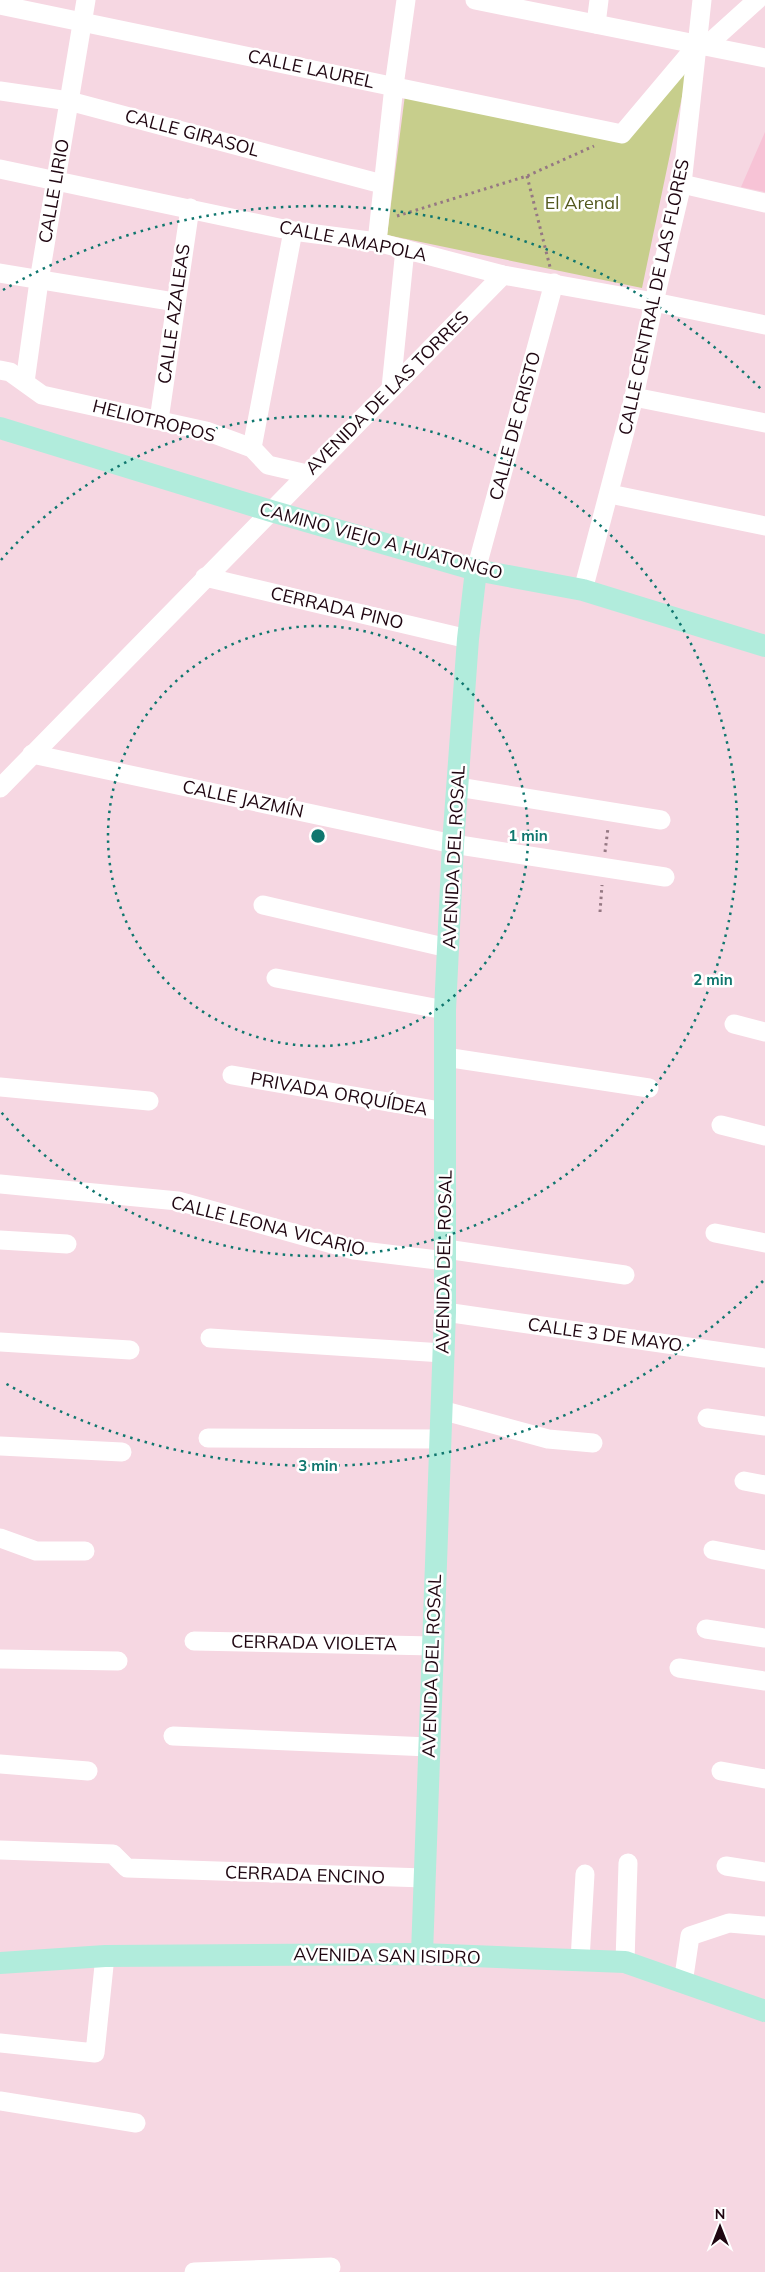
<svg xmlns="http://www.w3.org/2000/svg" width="765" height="2272" font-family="Mulish,sans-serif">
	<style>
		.built { fill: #f7c3d6 }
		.green { fill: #c7ce8c }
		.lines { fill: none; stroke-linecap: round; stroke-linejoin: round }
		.path { stroke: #957883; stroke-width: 3; stroke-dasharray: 2.5 4; stroke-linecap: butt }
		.minor { stroke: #fff; stroke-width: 19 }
		.major { stroke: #b1ecdc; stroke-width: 22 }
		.ring { fill: none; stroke: #0f766e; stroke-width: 2.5; stroke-dasharray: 2.5 5 }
		.labels { text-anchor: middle; stroke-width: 5; stroke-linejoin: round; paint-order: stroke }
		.street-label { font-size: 18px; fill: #1f0611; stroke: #fff }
		.park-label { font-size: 18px; fill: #52571d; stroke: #fff }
		.centre { fill: #0f766e; stroke: #fff; stroke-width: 2.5 }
		.ring-label { font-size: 15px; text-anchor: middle; font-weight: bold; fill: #0f766e; stroke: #fff; stroke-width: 5; stroke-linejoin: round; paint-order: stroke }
	</style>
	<rect width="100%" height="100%" fill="#f6d7e2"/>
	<path class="built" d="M765 132V192L741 187Z"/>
	<path class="green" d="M688 68 642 288 387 235 405 95 622 140Z"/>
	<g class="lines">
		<g class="path">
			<path d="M527 176 550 267"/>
			<path d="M397 216 527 176 594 146"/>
			<path d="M605 852 608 828"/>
			<path d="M600 912 602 885"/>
		</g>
		<g class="minor">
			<path d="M475 0 765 58"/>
			<path d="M0 5 622 134 697 45"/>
			<path d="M596 24 599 0"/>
			<path d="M706 46 757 0"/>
			<path d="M0 91 69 101 382 184"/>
			<path d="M0 169 293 231 377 242 503 275 654 302 765 325"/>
			<path d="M682 184 765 203"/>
			<path d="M377 242 394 86 406 0"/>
			<path d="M0 273 175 302"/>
			<path d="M0 370 10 372 42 395 206 431 252 448 268 465 307 474"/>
			<path d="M25 382 39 281 86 0"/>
			<path d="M391 388 405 249"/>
			<path d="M634 397 765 423"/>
			<path d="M159 420 190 208"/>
			<path d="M252 448 293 231"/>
			<path d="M610 494 765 526"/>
			<path d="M476 570 554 283"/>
			<path d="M205 577 468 639"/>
			<path d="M583 590 634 397 654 302 682 184 702 0"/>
			<path d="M32 754 453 844 665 877"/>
			<path d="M458 787 661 820"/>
			<path d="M0 788 503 275"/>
			<path d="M263 905 448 948"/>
			<path d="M276 978 445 1010"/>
			<path d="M734 1024 765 1032"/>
			<path d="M445 1057 649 1088"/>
			<path d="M232 1075 446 1112"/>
			<path d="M0 1087 149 1101"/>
			<path d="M721 1125 765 1136"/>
			<path d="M0 1184 178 1201 354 1250 446 1261"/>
			<path d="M715 1233 765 1243"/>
			<path d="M0 1240 67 1244"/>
			<path d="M446 1249 625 1275"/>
			<path d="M445 1312 765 1358"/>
			<path d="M210 1338 443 1353"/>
			<path d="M0 1342 130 1350"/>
			<path d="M441 1410 548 1439 593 1443"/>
			<path d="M707 1418 765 1426"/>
			<path d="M208 1438 439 1439"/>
			<path d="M0 1446 122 1452"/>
			<path d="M744 1481 765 1485"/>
			<path d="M0 1538 36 1551H85"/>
			<path d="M713 1550 765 1560"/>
			<path d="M706 1629 765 1638"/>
			<path d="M194 1641 434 1646"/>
			<path d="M0 1659 118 1661"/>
			<path d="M679 1668 765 1681"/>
			<path d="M173 1736 429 1747"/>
			<path d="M0 1764 88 1771"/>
			<path d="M721 1771 765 1779"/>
			<path d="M0 1850 113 1854 127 1868 424 1878"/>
			<path d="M726 1866 765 1872"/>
			<path d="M580 1960 585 1874"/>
			<path d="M625 1962 628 1863"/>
			<path d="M683 1983 690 1936 729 1923 765 1926"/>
			<path d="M0 2043 95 2053 105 1956"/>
			<path d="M0 2101 136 2123"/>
			<path d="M194 2272 331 2267"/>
		</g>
		<g class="major">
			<path d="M0 428 271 511 476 570 583 590 765 646"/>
			<path d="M422 1954 445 1312V1010L453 844 468 639 476 570"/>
			<path d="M0 1963 105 1956 422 1954 625 1962 765 2011"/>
		</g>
	</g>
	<g class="ring">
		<circle cx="318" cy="836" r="210"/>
		<path d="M1 560A420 420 0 1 1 1 1112"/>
		<path d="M763 1281A630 630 0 0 1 3 1382M3 290A630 630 0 0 1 763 391"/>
	</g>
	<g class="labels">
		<g class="street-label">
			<text transform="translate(311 69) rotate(12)" y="6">CALLE LAUREL</text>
			<text transform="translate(192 133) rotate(15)" y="6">CALLE GIRASOL</text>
			<text transform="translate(54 191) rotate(-80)" y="6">CALLE LIRIO</text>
			<text transform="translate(353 241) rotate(11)" y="6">CALLE AMAPOLA</text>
			<text transform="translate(654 297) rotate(-78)" y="6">CALLE CENTRAL DE LAS FLORES</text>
			<text transform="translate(174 314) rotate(-82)" y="6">CALLE AZALEAS</text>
			<text transform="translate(387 393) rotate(-45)" y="6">AVENIDA DE LAS TORRES</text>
			<text transform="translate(154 421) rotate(14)" y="6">HELIOTROPOS</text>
			<text transform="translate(515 426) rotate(-75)" y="6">CALLE DE CRISTO</text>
			<text transform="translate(381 541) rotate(15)" y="6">CAMINO VIEJO A HUATONGO</text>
			<text transform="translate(337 608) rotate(13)" y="6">CERRADA PINO</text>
			<text transform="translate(243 799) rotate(12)" y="6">CALLE JAZMÍN</text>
			<text transform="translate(454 857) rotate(-87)" y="6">AVENIDA DEL ROSAL</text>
			<text transform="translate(339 1094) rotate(10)" y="6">PRIVADA ORQUÍDEA</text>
			<text transform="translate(268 1226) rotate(14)" y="6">CALLE LEONA VICARIO</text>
			<text transform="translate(444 1262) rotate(-89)" y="6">AVENIDA DEL ROSAL</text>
			<text transform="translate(605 1335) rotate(8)" y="6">CALLE 3 DE MAYO</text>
			<text transform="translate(314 1643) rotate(1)" y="6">CERRADA VIOLETA</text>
			<text transform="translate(432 1666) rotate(-88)" y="6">AVENIDA DEL ROSAL</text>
			<text transform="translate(305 1875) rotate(2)" y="6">CERRADA ENCINO</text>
			<text transform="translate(387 1956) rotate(1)" y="6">AVENIDA SAN ISIDRO</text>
		</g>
		<g class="park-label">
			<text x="582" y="209">El Arenal</text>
		</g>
	</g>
	<circle cx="318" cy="836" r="8" class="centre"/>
	<g class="ring-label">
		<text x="528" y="841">1 min</text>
		<text x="713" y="985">2 min</text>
		<text x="318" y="1471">3 min</text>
	</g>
	<g transform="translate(720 2227)" stroke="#ffffff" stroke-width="4" paint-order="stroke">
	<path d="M0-4L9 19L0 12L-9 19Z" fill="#1f0611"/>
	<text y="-8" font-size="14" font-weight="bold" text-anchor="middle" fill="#1f0611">N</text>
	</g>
</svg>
